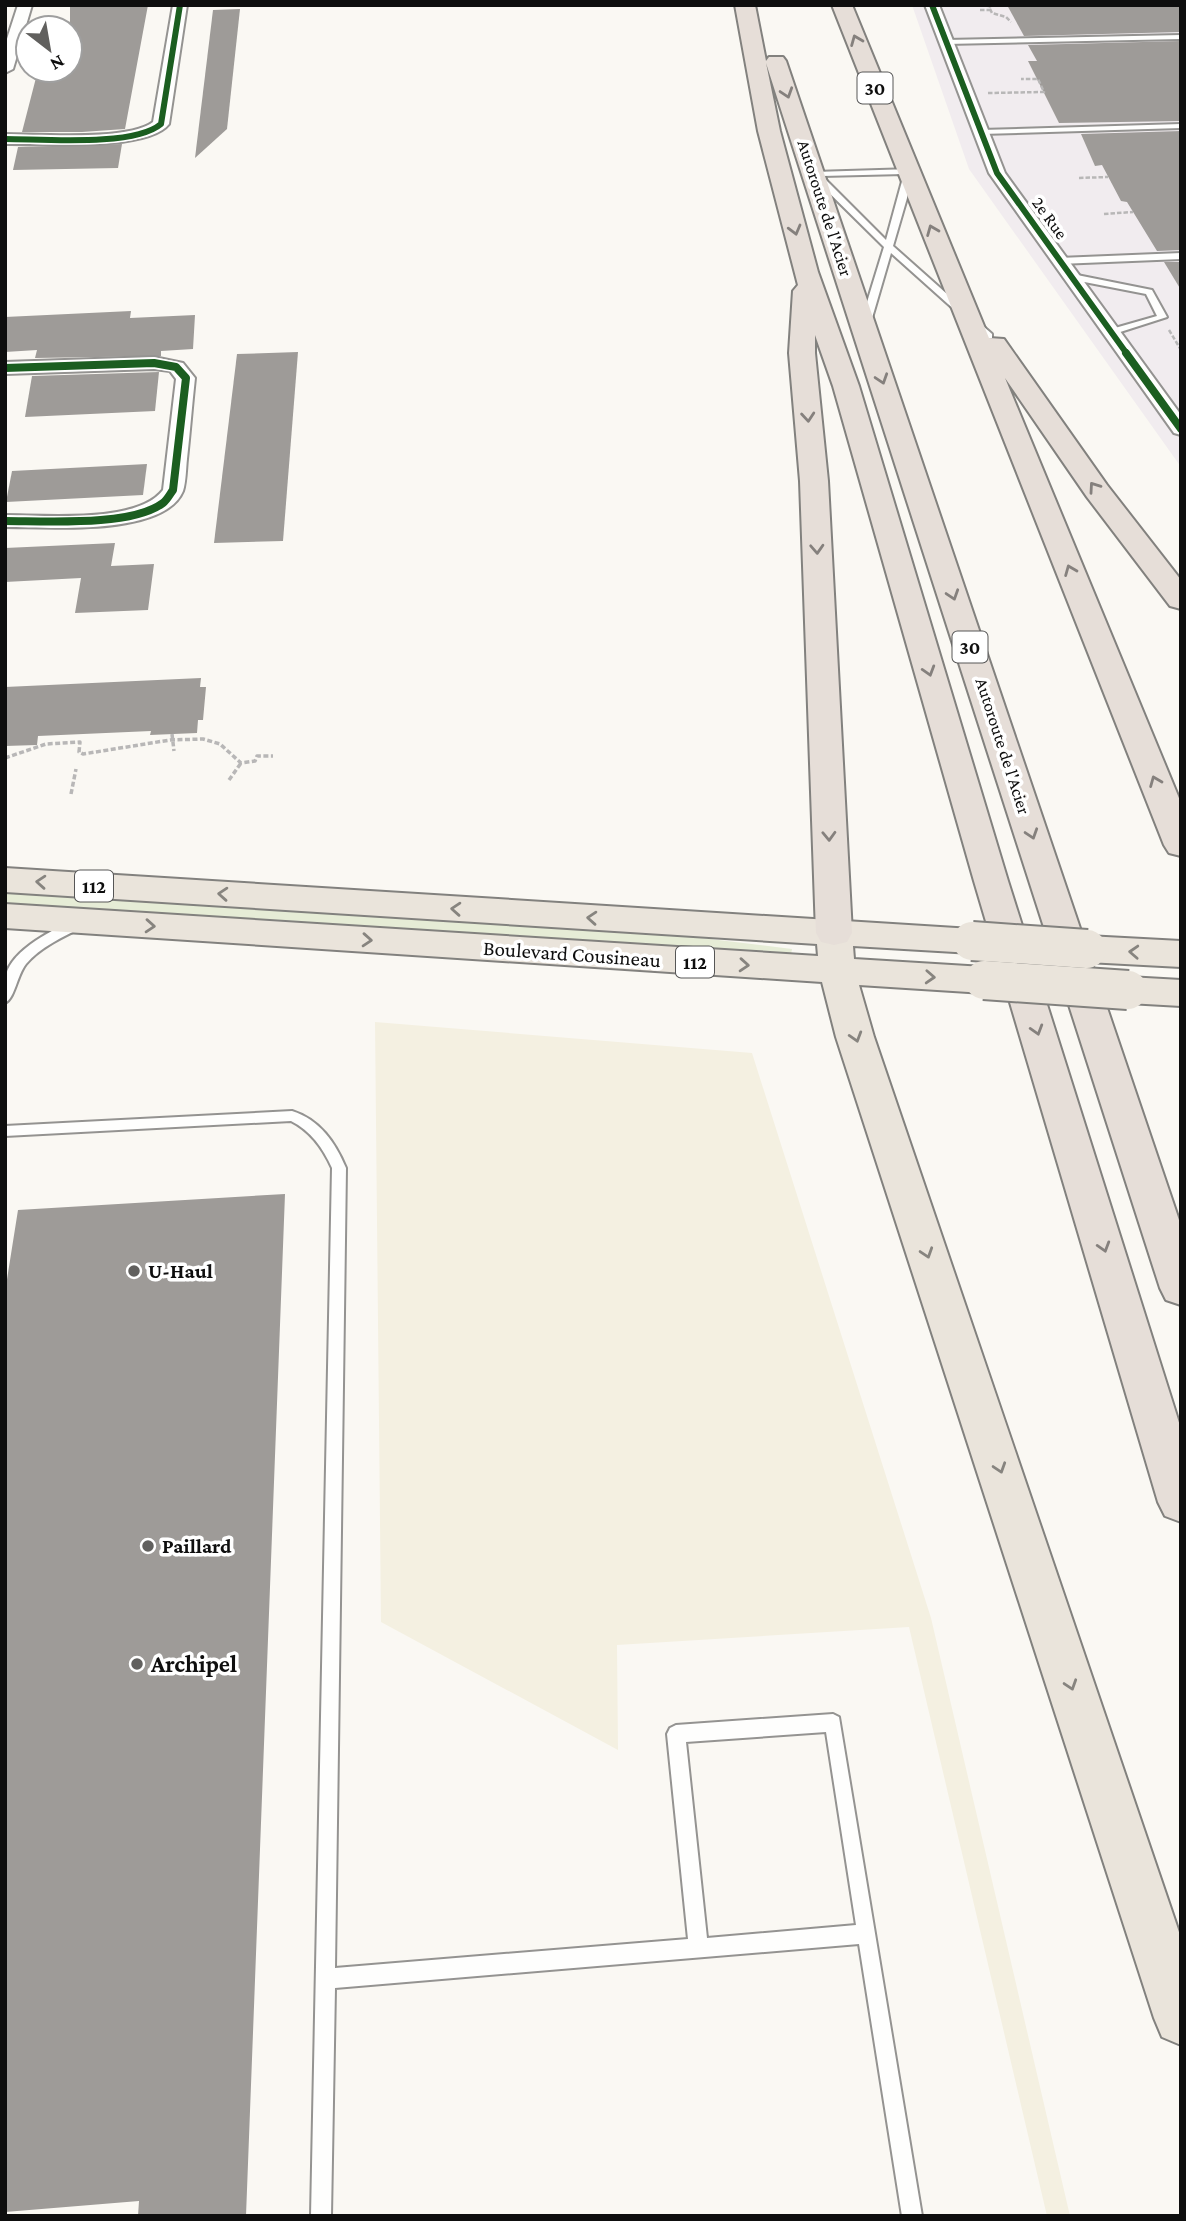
<svg xmlns="http://www.w3.org/2000/svg" width="1186" height="2221" font-family="'Crimson Pro',serif">
	<style>
		.industrial { fill: #f1ecef }
		.farmland { fill: #f4f0e1 }
		.green { fill: #e6ecd6 }
		.building { fill: #9e9b98 }
		.lines { fill: none; stroke-linecap: round; stroke-linejoin: round }
		.service-casing { stroke: #949391; stroke-width: 4 }
		.minor-casing { stroke: #949391; stroke-width: 4 }
		.primary-casing { stroke: #82817e; stroke-width: 4 }
		.motorway-casing { stroke: #82817e; stroke-width: 4 }
		.path-far1 { stroke: #b8b7b7; stroke-width: 2.5; stroke-dasharray: 4.5 2; stroke-linecap: butt }
		.path { stroke: #b8b7b7; stroke-width: 3.5; stroke-dasharray: 5 2.5; stroke-linecap: butt }
		.service { fill: #fefefd; fill-rule: evenodd }
		.minor { fill: #fefefd; fill-rule: evenodd }
		.primary { fill: #eae4db; fill-rule: evenodd }
		.motorway { fill: #e6ded8; fill-rule: evenodd }
		.primary-bridge-casing { stroke: #82817e; stroke-width: 42; stroke-linecap: butt }
		.primary-bridge { stroke: #eae4db; stroke-width: 38 }
		.cycleway-far1-casing { stroke: #fff; stroke-width: 9 }
		.cycleway-casing { stroke: #fff; stroke-width: 11 }
		.cycleway-far1 { stroke: #1b5e20; stroke-width: 6 }
		.cycleway { stroke: #1b5e20; stroke-width: 8 }
		.oneway { stroke: #85807d }
		.oneway2 { stroke: #87847f }
		.poi-dot { fill: #61605e; stroke: #fff; stroke-width: 2.5 }
		.labels { text-anchor: middle; stroke-width: 7; stroke-linejoin: round; paint-order: stroke }
		.far-street-label { font-size: 18px; fill: #0e0e0e; stroke: #fff }
		.shield { fill: #fff; stroke: #565656; stroke-width: 2 }
		.shield-label { font-size: 19px; font-weight: bold; fill: #0e0e0e }
		.street-label { font-size: 21px; fill: #0e0e0e; stroke: #fff }
		.poi-label { font-size: 21px; font-weight: bold; fill: #0e0e0e; stroke: #fff; text-anchor: start }
		.near-poi-label { font-size: 24px; font-weight: bold; fill: #0e0e0e; stroke: #fff; text-anchor: start }
	</style>
	<rect width="100%" height="100%" fill="#faf8f3"/>
	<path class="industrial" d="M912 5H1181V467L969 169Z"/>
	<path class="farmland" d="M375 1022 752 1053 931 1618 1070 2216H1047L909 1627 617 1645 618 1750 381 1622Z"/>
	<path class="green" d="M5 892 677 935 792 949 791 954 5 905Z"/>
	<g class="building">
		<path d="M70 5H148L125 129 82 132H22L38 70H70Z"/>
		<path d="M1007 5H1181V32L1024 36Z"/>
		<path d="M240 9 227 129 195 158 213 10Z"/>
		<path d="M1181 41V121L1059 123 1028 61H1037L1028 45Z"/>
		<path d="M1181 131V250L1157 251 1127 202 1121 201 1102 165 1095 166 1081 134Z"/>
		<path d="M122 144 118 168 13 170 18 147Z"/>
		<path d="M1164 262H1181V290Z"/>
		<path d="M131 311 130 318 195 315 193 349 161 351V356L35 358 37 350 5 352V317Z"/>
		<path d="M298 352 283 541 214 543 237 354Z"/>
		<path d="M159 372 155 411 25 417 32 376Z"/>
		<path d="M147 464 143 495 6 502 12 471Z"/>
		<path d="M115 543 111 566 154 564 148 610 75 613 81 578 5 582V548Z"/>
		<path d="M201 678 200 687H206L203 720H198L197 733 150 735 151 731 38 736 37 745 5 746V687Z"/>
		<path d="M285 1194 246 2216H138L139 2201 5 2212V1292L18 1210Z"/>
	</g>
	<g class="lines">
		<g class="service-casing">
			<g id="service">
				<path d="M1181 35 1180 39 946 44 942 42 946 40Z"/>
				<path d="M1181 124V128L981 134 977 132 981 130Z"/>
				<path d="M912 169 907 198 893 246 992 334V338H986L891 253 870 325 865 328 860 325 884 247 810 174 814 172ZM904 174 886 240 822 176Z"/>
				<path d="M1181 253V259L1059 264 1055 261 1059 258Z"/>
				<path d="M1072 274 1152 290 1167 317 1114 334H1108V330L1157 316 1146 294 1069 279 1068 277Z"/>
				<path d="M78 920 84 924 83 927C63 937 40 947 26 964 17 975 15 998 5 1003 5 994 4 983 6 975 12 950 55 927 78 920Z"/>
				<path d="M292 1111C320 1120 335 1142 346 1168L335 1968 688 1939 667 1734 670 1728 676 1725 833 1714 839 1717 922 2216H902L859 1944 335 1988 331 2216H311L332 1168C323 1148 311 1131 291 1121L5 1136V1126ZM826 1732 856 1925 707 1938 686 1742Z"/>
			</g>
		</g>
		<g class="minor-casing">
			<g id="minor">
				<path d="M18 5H32L13 69 5 73V45Z"/>
				<path d="M173 5H187L169 124C147 152 41 143 5 144V134C39 134 128 141 153 122Z"/>
				<path d="M925 5H939L1005 173 1181 415V435L1174 433 989 173Z"/>
				<path d="M154 357 183 363 195 378C192 405 190 432 187 459 186 468 186 482 183 491 164 537 47 527 5 527V515C45 515 137 524 163 490L176 379 170 371 154 369 5 374V362Z"/>
			</g>
		</g>
		<g class="primary-casing">
			<g id="primary">
				<path d="M5 868 972 929 985 932 990 941 985 950 972 953 853 946 854 959 984 967 997 971 1002 980 997 989 984 993 859 985 874 1037 1181 1938V2045L1162 2037 1154 2018 836 1037 822 982 5 928V904L818 956 817 944 5 892Z"/>
				<path d="M1087 936 1181 941V967L1087 962 1074 958 1069 949 1074 940Z"/>
				<path d="M1128 977 1181 980V1006L1128 1003 1115 999 1110 990 1115 981Z"/>
			</g>
		</g>
		<g class="motorway-casing">
			<g id="motorway">
				<path d="M735 5H755L766 61 769 57H783L786 61 1181 1226V1305L1166 1300 1160 1288 766 63 780 131 818 272 859 386 1008 881 1181 1429V1522L1165 1516 1158 1502 974 881 833 386 815 335V353L828 481 852 933 847 942 834 945 821 942 816 933 800 481 789 353 793 291 798 285 758 131Z"/>
				<path d="M832 5H852L989 338 1004 339 1107 485 1181 580V609L1170 606 1087 497 1005 378 1181 803V856L1169 853 1164 845Z"/>
			</g>
		</g>
		<g class="path-far1">
			<path d="M993 5 989 7 992 13 1006 17 1011 22"/>
			<path d="M980 10H990"/>
			<path d="M988 93 1044 92 1038 79H1021"/>
			<path d="M1079 178 1108 177"/>
			<path d="M1104 214 1133 212"/>
			<path d="M1169 330 1181 350"/>
		</g>
		<g class="path">
			<path d="M172 734 174 751"/>
			<path d="M5 758 46 744 80 742 79 752 83 754 170 740 203 739 220 744 241 763 255 761 257 756H273"/>
			<path d="M229 780 241 763"/>
			<path d="M71 794 76 769"/>
		</g>
		<use href="#service" class="service"/>
		<use href="#minor" class="minor"/>
		<use href="#primary" class="primary"/>
		<use href="#motorway" class="motorway"/>
		<g class="primary-bridge-casing">
			<g id="primary-bridge">
				<path d="M972 941 1087 949"/>
				<path d="M984 980 1128 990"/>
			</g>
		</g>
		<use href="#primary-bridge" class="primary-bridge"/>
		<g class="cycleway-far1-casing">
			<g id="cycleway-far1">
				<path d="M932 5 997 173 1127 354"/>
				<path d="M5 139C42 139 134 147 161 124L180 5"/>
			</g>
		</g>
		<g class="cycleway-casing">
			<g id="cycleway">
				<path d="M1126 353 1181 429"/>
				<path d="M5 368 154 363 176 367 186 378 173 490C170 494 167 500 163 503 131 527 45 521 5 521"/>
			</g>
		</g>
		<use href="#cycleway-far1" class="cycleway-far1"/>
		<use href="#cycleway" class="cycleway"/>
	</g>
	<defs><path id="oneway-chevron" d="M-2-3.5L2.5 0L-2 3.5" fill="none" stroke-width="1.6" stroke-linecap="round" stroke-linejoin="round" transform="scale(1.75)"/></defs>
	<g class="oneway">
		<use href="#oneway-chevron" transform="translate(856 40) rotate(-112)"/>
		<use href="#oneway-chevron" transform="translate(787 93) rotate(72)"/>
		<use href="#oneway-chevron" transform="translate(795 230) rotate(75)"/>
		<use href="#oneway-chevron" transform="translate(932 230) rotate(-112)"/>
		<use href="#oneway-chevron" transform="translate(882 379) rotate(72)"/>
		<use href="#oneway-chevron" transform="translate(808 417) rotate(85)"/>
		<use href="#oneway-chevron" transform="translate(1094 487) rotate(-125)"/>
		<use href="#oneway-chevron" transform="translate(817 549) rotate(87)"/>
		<use href="#oneway-chevron" transform="translate(1070 570) rotate(-112)"/>
		<use href="#oneway-chevron" transform="translate(953 595) rotate(72)"/>
		<use href="#oneway-chevron" transform="translate(929 671) rotate(73)"/>
		<use href="#oneway-chevron" transform="translate(1155 781) rotate(-112)"/>
		<use href="#oneway-chevron" transform="translate(1032 834) rotate(72)"/>
		<use href="#oneway-chevron" transform="translate(829 836) rotate(88)"/>
		<use href="#oneway-chevron" transform="translate(1037 1030) rotate(73)"/>
		<use href="#oneway-chevron" transform="translate(1104 1247) rotate(73)"/>
	</g>
	<g class="oneway2">
		<use href="#oneway-chevron" transform="translate(41 882) rotate(-176)"/>
		<use href="#oneway-chevron" transform="translate(223 894) rotate(-176)"/>
		<use href="#oneway-chevron" transform="translate(456 909) rotate(-176)"/>
		<use href="#oneway-chevron" transform="translate(592 918) rotate(-176)"/>
		<use href="#oneway-chevron" transform="translate(150 926) rotate(4)"/>
		<use href="#oneway-chevron" transform="translate(367 940) rotate(4)"/>
		<use href="#oneway-chevron" transform="translate(1134 952) rotate(-177)"/>
		<use href="#oneway-chevron" transform="translate(744 965) rotate(4)"/>
		<use href="#oneway-chevron" transform="translate(930 977) rotate(3)"/>
		<use href="#oneway-chevron" transform="translate(856 1037) rotate(73)"/>
		<use href="#oneway-chevron" transform="translate(927 1253) rotate(72)"/>
		<use href="#oneway-chevron" transform="translate(1000 1468) rotate(72)"/>
		<use href="#oneway-chevron" transform="translate(1071 1685) rotate(72)"/>
	</g>
	<g class="poi-dot">
		<circle cx="134" cy="1271" r="7"/>
		<circle cx="148" cy="1546" r="7"/>
		<circle cx="137" cy="1664" r="7"/>
	</g>
	<g class="labels">
		<g class="far-street-label">
			<text transform="translate(825 208) rotate(72)" y="6">Autoroute de l'Acier</text>
			<text transform="translate(1050 218) rotate(54)" y="6">2e Rue</text>
			<text transform="translate(1003 746) rotate(72)" y="6">Autoroute de l'Acier</text>
		</g>
		<g class="shield">
			<rect x="857.5" y="72.5" width="35" height="31" rx="5"/>
			<rect x="952.5" y="631.5" width="35" height="31" rx="5"/>
			<rect x="75" y="870.5" width="38" height="31" rx="5"/>
			<rect x="676" y="946.5" width="38" height="31" rx="5"/>
		</g>
		<g class="shield-label">
			<text x="875" y="95">30</text>
			<text x="970" y="654">30</text>
			<text x="94" y="893">112</text>
			<text x="695" y="969">112</text>
		</g>
		<g class="street-label">
			<text transform="translate(572 954) rotate(4)" y="7">Boulevard Cousineau</text>
		</g>
		<g class="poi-label">
			<text x="148" y="1278">U-Haul</text>
			<text x="162" y="1553">Paillard</text>
		</g>
		<g class="near-poi-label">
			<text x="151" y="1672">Archipel</text>
		</g>
	</g>
	<rect width="1186" height="2221" fill="none" stroke="#0e0e0e" stroke-width="14"/>
	<g transform="translate(49 49) rotate(149)"><circle r="33" fill="#ffffff" stroke="#9f9f9f" stroke-width="2"/>
	<path d="M0-5L12 26L0 18L-12 26Z" fill="#61605e"/>
	<text y="-10" font-size="19" font-weight="bold" text-anchor="middle" fill="#0e0e0e">N</text>
	</g>
</svg>
